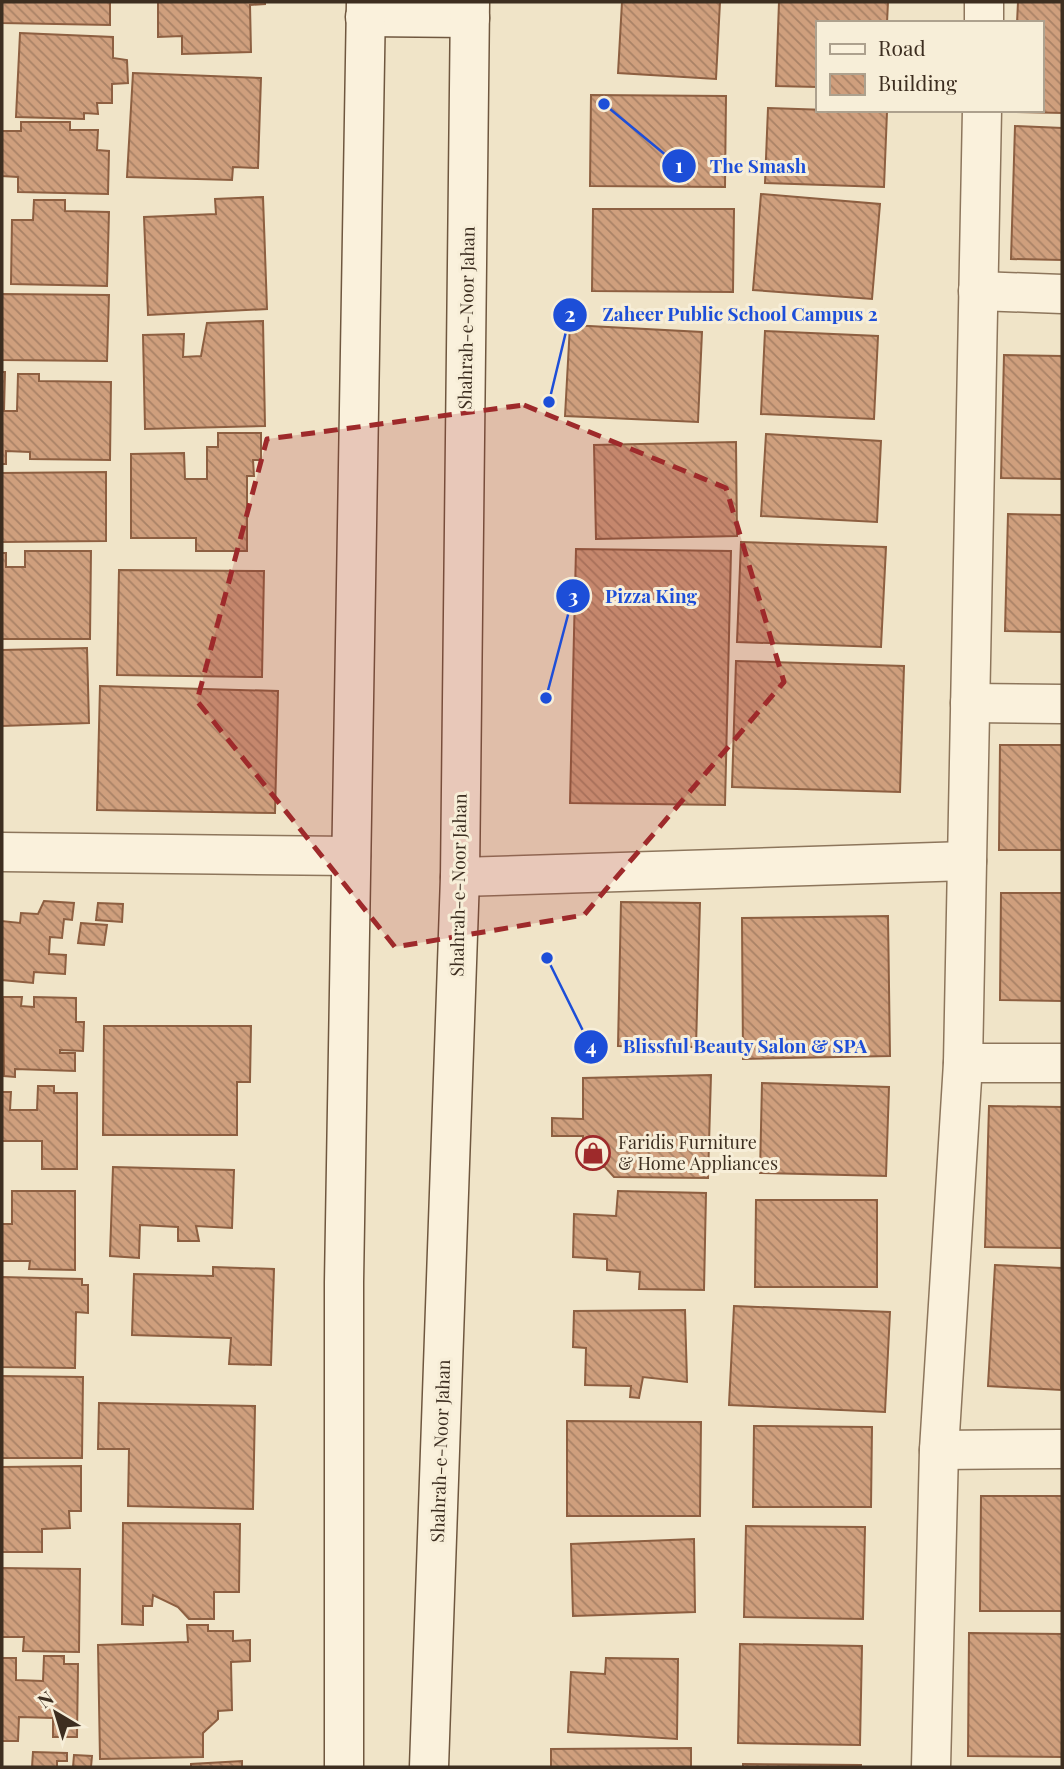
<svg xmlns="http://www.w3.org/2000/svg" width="1064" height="1769" font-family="'Playfair Display',serif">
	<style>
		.building { fill: url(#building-back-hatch); stroke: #8d5f41; stroke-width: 2 }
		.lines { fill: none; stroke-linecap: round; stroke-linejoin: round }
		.minor-casing { stroke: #8d765c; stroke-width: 41 }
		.secondary-casing { stroke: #6f573f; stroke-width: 41 }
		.minor { stroke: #faf1dc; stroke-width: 38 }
		.secondary { stroke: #faf1dc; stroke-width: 38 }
		.marked { fill: #9e2a2b; fill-opacity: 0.2; stroke: #9e2a2b; stroke-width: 5; stroke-dasharray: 14 9; stroke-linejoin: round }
		.labels { text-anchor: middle; stroke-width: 6; stroke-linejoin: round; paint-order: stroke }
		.street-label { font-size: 18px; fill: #3d2e20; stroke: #f7eed8 }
		.poi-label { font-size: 18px; fill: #3d2e20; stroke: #f7eed8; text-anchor: start }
		.leader { fill: none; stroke: #1d4ed8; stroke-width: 2.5 }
		.callout-dot { fill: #1d4ed8; stroke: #f7eed8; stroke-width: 2.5 }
		.mark-label { font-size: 21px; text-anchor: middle; font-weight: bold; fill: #fff }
		.callout-label { font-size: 19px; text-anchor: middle; font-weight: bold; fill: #1d4ed8; stroke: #f7eed8; stroke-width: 6; stroke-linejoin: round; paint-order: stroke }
	</style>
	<defs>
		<pattern id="building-back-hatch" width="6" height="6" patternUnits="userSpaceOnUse" patternTransform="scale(1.75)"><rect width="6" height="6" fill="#cf9f7d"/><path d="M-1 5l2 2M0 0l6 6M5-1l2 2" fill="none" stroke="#a98266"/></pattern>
	</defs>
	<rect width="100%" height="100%" fill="#f0e4c8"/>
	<g class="building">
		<path d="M2 2H110V25L2 23Z"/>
		<path d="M158 2H265V4L250 5 251 52 182 54V36L158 37Z"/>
		<path d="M622 2H720L716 79 618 73Z"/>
		<path d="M779 2H888L887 23H817V87L776 86Z"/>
		<path d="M1018 2H1062V113L1014 112 1041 110V23H1017Z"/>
		<path d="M20 33 113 37V58L127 60 128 83 112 84V103H97L98 114 84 113V119L16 117Z"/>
		<path d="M133 73 261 78 258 168 233 167 232 180 127 177Z"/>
		<path d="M591 95 726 96 725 187 590 186Z"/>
		<path d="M768 108 887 112 884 187 765 183Z"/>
		<path d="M21 122H70V130H98L97 150 109 151 108 194 18 192V177L2 176V131H21Z"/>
		<path d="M1015 126 1062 128V260L1011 259Z"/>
		<path d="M761 194 880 204 872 299 753 290Z"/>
		<path d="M263 197 267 309 148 315 144 217 216 214 215 199Z"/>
		<path d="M34 200H65V211L109 212 107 286 11 284 12 220H33Z"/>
		<path d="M593 209H734L733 292 592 291Z"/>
		<path d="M2 294 109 295 107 361 2 360Z"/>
		<path d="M263 321 265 426 145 429 143 335 184 334 183 357 201 356 207 323Z"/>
		<path d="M570 325 702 332 698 422 565 416Z"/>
		<path d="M765 331 878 336 874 419 761 414Z"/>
		<path d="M1004 355 1062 356V479L1001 478Z"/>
		<path d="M2 372H5L4 411H17L18 374H39V381L111 382 110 460 30 459V452L6 451V464H2Z"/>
		<path d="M218 433H261V460H253L254 476H247V551H196V538H131V454L184 453 185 479H207V447H218Z"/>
		<path d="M766 434 881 441 877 522 761 516Z"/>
		<path d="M736 442 737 536 596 539 594 445Z"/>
		<path d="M106 472V541L2 542V473Z"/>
		<path d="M1008 514 1062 515V632L1005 631Z"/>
		<path d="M741 542 886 547 881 647 737 642Z"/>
		<path d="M576 549 731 551 725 805 570 803Z"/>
		<path d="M25 551H91L90 639H2V553H6V567H25Z"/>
		<path d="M119 570 264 571 262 677 117 675Z"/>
		<path d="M87 648 89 723 2 726V650Z"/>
		<path d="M736 661 904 666 900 792 732 787Z"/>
		<path d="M100 686 278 691 275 813 97 810Z"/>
		<path d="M1000 745H1062V850H999Z"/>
		<path d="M1001 893H1062V1001L1000 1000Z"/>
		<path d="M44 901 74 903 72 920 64 919 62 938 50 937 49 954 66 955 65 974 34 972 33 983 2 980V921L20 923 21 913 38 914Z"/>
		<path d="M621 902 700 903 696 1047 618 1046Z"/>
		<path d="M98 903 123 904 122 922 96 920Z"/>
		<path d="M888 916 890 1056 743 1059 742 918Z"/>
		<path d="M81 923 107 925 104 945 78 943Z"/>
		<path d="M3 997H22L21 1006 34 1007V997L76 998V1022H84L83 1051 60 1050V1053H75V1071L15 1069V1077L4 1076Z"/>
		<path d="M104 1026H251L250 1082H237V1135H103Z"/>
		<path d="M711 1075 708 1178 614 1177 605 1167H583V1136H552V1118L583 1119V1078Z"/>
		<path d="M762 1083 889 1087 886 1176 760 1173Z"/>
		<path d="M38 1086H54V1093H77V1169H42V1141H2V1092H11L10 1110H37Z"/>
		<path d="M989 1106 1062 1107V1248L985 1247Z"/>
		<path d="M113 1167 234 1170 232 1228 196 1226 199 1241H178V1227L140 1225 139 1258 110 1256Z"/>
		<path d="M12 1191H75V1270L29 1269 30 1261H2V1224H12Z"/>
		<path d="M618 1191 706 1193 704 1290 639 1289 640 1272 607 1270V1259L573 1257 574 1214 616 1216Z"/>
		<path d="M756 1200H877V1287H755Z"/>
		<path d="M995 1265 1062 1268 1061 1390 988 1386Z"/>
		<path d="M213 1267 274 1269 271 1365 229 1364 231 1338 132 1335 134 1274 213 1276Z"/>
		<path d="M2 1277 82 1279V1285H88V1313L76 1312 75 1368 2 1367Z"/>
		<path d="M734 1306 890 1312 885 1412 729 1405Z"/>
		<path d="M685 1310 687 1382 643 1377 639 1398 630 1397 631 1386 585 1385 586 1348 573 1347 574 1311Z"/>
		<path d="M2 1376 83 1377 82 1458H2Z"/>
		<path d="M99 1403 255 1406 253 1509 128 1506 129 1449H98Z"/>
		<path d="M567 1421 701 1422 700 1516H567Z"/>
		<path d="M754 1426 872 1427 871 1507H753Z"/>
		<path d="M81 1466V1511H69L70 1528 42 1529V1552H2V1467Z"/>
		<path d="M981 1496H1062V1611H980Z"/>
		<path d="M123 1523 240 1524 239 1592H214V1619H189L178 1607 153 1595 152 1606H143V1625L122 1624Z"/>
		<path d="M746 1526 865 1527 863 1619 744 1617Z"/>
		<path d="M694 1539 695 1612 573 1616 571 1544Z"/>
		<path d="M2 1568 80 1569 79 1652 23 1651 24 1637H2Z"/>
		<path d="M187 1625H208V1631H233V1641L250 1640V1661L231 1662 232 1710 218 1711V1719L203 1733V1757L100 1759 98 1645 188 1642Z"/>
		<path d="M969 1633 1062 1634V1757L968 1756Z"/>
		<path d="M740 1644 862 1646 860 1745 738 1743Z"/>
		<path d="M44 1656H64V1664H78L77 1737H53V1718L19 1717 18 1741H2V1658H16V1680L43 1681Z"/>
		<path d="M606 1658 678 1659 677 1739 568 1732 571 1672 605 1674Z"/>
		<path d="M691 1748V1767H551V1749Z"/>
		<path d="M33 1752 67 1753V1761H57V1767H32Z"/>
		<path d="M74 1755 92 1756 91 1767H73Z"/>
		<path d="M242 1761V1767H191V1764Z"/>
		<path d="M743 1764 861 1765V1767H743Z"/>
	</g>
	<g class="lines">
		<g class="minor-casing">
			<g id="minor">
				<path d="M984 23V2"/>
				<path d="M978 291 1062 294"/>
				<path d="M970 703 1062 704"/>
				<path d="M2 852 351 856"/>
				<path d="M460 877 967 861"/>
				<path d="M963 1063H1062"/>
				<path d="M939 1450 1062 1449"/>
				<path d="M931 1767 939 1450 963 1063 982 110"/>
			</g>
		</g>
		<g class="secondary-casing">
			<g id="secondary">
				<path d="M365 17 470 18"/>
				<path d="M344 1767V1282L366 2"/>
				<path d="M429 1767 460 877 470 2"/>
			</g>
		</g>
		<use href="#minor" class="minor"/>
		<use href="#secondary" class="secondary"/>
	</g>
	<path class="marked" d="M524 405 726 488 784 682 584 915 395 947 197 701 267 439Z"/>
	<defs>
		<g id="shop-ring" transform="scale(1.75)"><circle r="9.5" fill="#f7eed8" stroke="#9e2a2b" stroke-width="1.5"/><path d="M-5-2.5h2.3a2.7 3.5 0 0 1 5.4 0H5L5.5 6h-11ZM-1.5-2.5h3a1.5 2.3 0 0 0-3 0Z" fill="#9e2a2b"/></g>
	</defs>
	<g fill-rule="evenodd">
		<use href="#shop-ring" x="593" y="1153"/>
	</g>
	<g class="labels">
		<g class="street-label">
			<text transform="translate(467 318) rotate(-89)" y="6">Shahrah-e-Noor Jahan</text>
			<text transform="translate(459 885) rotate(-89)" y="6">Shahrah-e-Noor Jahan</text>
			<text transform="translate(441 1451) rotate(-88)" y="6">Shahrah-e-Noor Jahan</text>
		</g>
		<g class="poi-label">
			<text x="618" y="1149">Faridis Furniture<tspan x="618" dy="21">&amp; Home Appliances</tspan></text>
		</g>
	</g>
	<path class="leader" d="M604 104L679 166M549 402L570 315M546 698L573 596M547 958L591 1047"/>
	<g class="callout-dot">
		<circle cx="604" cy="104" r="7"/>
		<circle cx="549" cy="402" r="7"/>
		<circle cx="546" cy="698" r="7"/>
		<circle cx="547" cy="958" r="7"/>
		<circle cx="679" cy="166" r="18"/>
		<circle cx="570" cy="315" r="18"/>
		<circle cx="573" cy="596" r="18"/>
		<circle cx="591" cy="1047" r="18"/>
	</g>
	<g class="mark-label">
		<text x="679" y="173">1</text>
		<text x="570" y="322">2</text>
		<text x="573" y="604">3</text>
		<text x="591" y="1054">4</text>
	</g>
	<g class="callout-label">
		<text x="758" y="173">The Smash</text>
		<text x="740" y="321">Zaheer Public School Campus 2</text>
		<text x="651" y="603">Pizza King</text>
		<text x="745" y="1053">Blissful Beauty Salon &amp; SPA</text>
	</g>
	<rect width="1064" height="1769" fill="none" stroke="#3d2e20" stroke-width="7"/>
	<rect x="816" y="21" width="228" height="91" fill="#f7eed8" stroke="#ada18e" stroke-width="2"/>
	<rect x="830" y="44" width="35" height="10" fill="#faf1dc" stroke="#ada18e" stroke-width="2"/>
	<text x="878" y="56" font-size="21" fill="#3d2e20">Road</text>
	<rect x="830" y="74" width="35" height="21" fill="url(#building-back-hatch)" stroke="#ada18e" stroke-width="2"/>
	<text x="878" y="91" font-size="21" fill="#3d2e20">Building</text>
	<g transform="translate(56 1713) rotate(322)" stroke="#f7eed8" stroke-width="5" paint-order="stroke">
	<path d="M0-5L12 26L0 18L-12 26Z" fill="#3d2e20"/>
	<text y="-10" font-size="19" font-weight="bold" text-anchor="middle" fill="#3d2e20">N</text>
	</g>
</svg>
